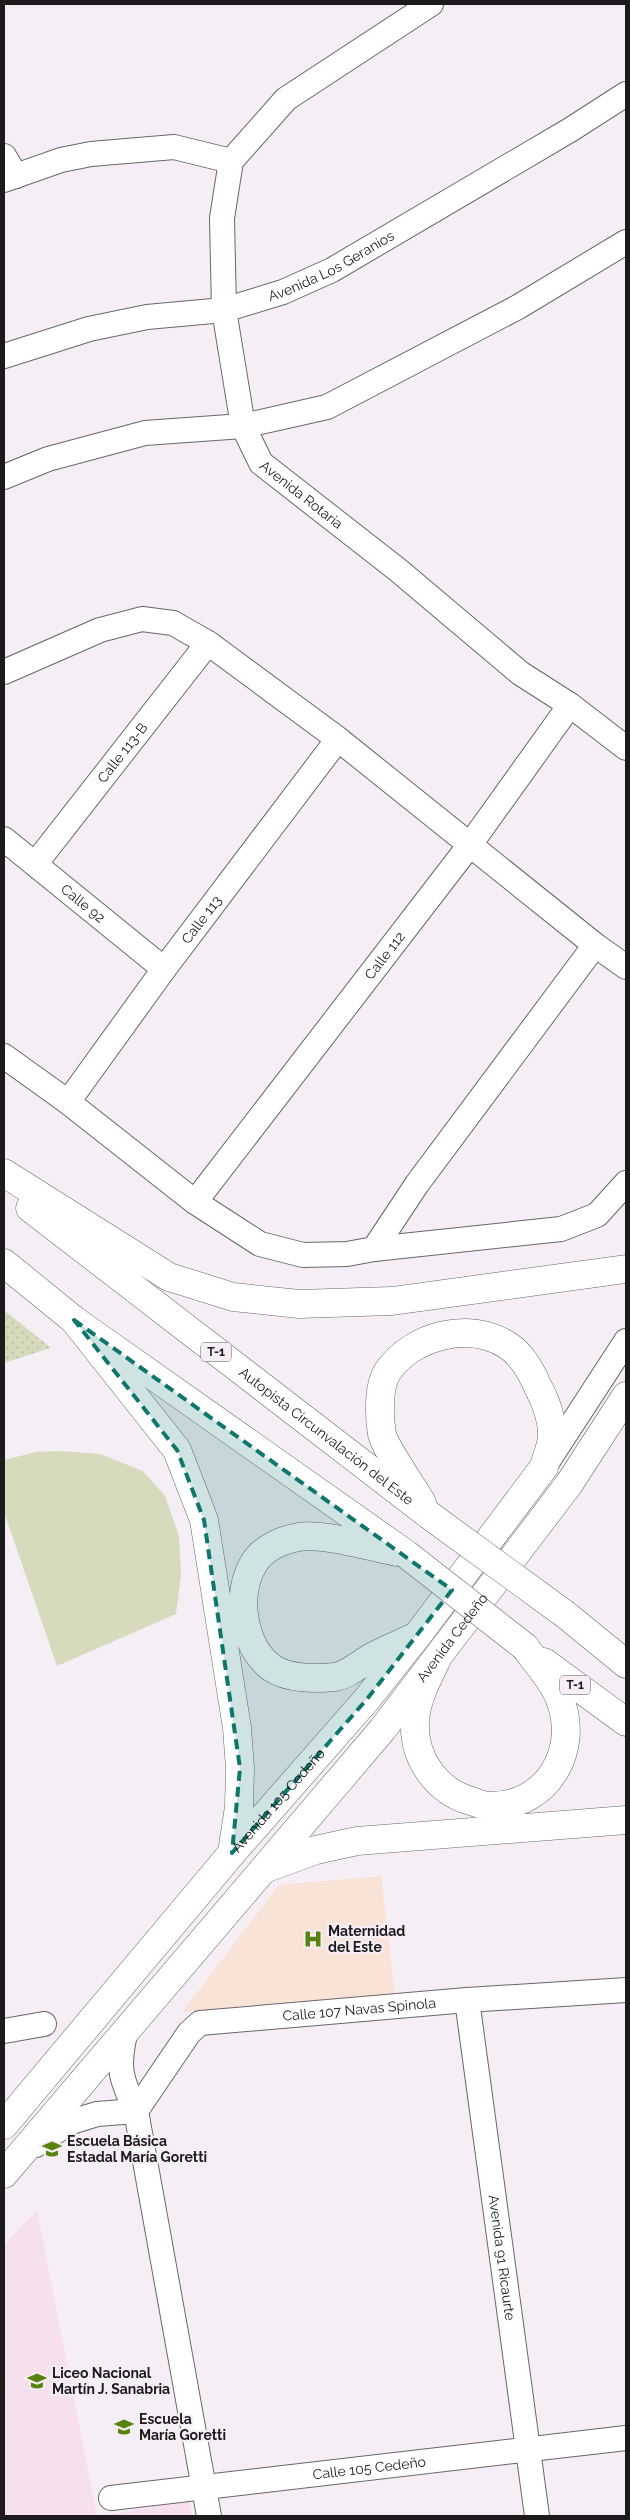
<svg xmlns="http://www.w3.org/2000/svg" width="630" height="2520" font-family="Raleway,sans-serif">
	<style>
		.education { fill: #f6e0ee }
		.medical { fill: #f9e2d6 }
		.park { fill: url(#park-dots) }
		.pitch { fill: #d6dbbe }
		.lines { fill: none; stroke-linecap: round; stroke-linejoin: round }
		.minor-casing { stroke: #6b656b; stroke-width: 26 }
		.major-casing { stroke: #6b656b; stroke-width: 29 }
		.highway-casing { stroke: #6b656b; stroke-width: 29 }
		.minor { stroke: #fff; stroke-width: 24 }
		.major { stroke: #fff; stroke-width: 28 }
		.highway { stroke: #fff; stroke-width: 28 }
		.highway-bridge-casing { stroke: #6b656b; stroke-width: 29; stroke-linecap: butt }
		.highway-bridge { stroke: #fff; stroke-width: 28 }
		.marked { fill: #0f766e; fill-opacity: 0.2; stroke: #0f766e; stroke-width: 4; stroke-dasharray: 10 6; stroke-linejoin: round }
		.labels { text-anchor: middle; stroke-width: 4.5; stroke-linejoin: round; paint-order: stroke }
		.shield { fill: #f6eef5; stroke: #5d5a5d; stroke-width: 1 }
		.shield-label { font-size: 12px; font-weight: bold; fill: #1c1a1c }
		.street-label { font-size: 14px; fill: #1c1a1c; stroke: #f6eef5 }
		.poi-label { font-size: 14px; font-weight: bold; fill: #1c1a1c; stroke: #f6eef5; text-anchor: start }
	</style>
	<defs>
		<pattern id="park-dots" width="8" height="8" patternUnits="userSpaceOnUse" patternTransform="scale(1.25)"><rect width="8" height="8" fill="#d6dbbe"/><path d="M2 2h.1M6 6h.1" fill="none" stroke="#b7bba3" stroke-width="1.8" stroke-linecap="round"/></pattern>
	</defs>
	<rect width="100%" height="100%" fill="#f6eef5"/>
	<g class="education">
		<path d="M37 2210 97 2516H4V2245Z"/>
		<path d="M189 2500 192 2516H103Z"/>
	</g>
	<path class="medical" d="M381 1876 395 1994 182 2012 279 1885Z"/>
	<path class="park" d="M4 1310 51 1348 4 1363Z"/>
	<path class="pitch" d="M62 1451 100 1454 143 1471 165 1496 179 1536 181 1575 176 1614 57 1666 4 1512V1460L36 1452Z"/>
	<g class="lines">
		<g class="minor-casing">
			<g id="minor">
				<path id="s1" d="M431 4 286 99 231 161 222 218 224 310 243 426 261 463 398 570 520 673 570 705 626 748"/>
				<path d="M4 156 16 176"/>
				<path d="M4 180 61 160 91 154 174 147 231 161"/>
				<path id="s2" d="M4 356 89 329 147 317 224 310 283 292 332 270 570 130 626 94"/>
				<path d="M4 477 48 459 145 433 243 426 327 407 518 307 626 242"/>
				<path d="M4 672 100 630 142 619 173 623 208 643 338 739 595 945 417 1184 374 1249 347 1254 303 1255 260 1244 195 1202 68 1102 4 1056"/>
				<path id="s3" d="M4 839 164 969"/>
				<path id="s4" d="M36 863 208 643"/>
				<path d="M595 945 626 967"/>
				<path id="s5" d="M68 1102 164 969 338 739"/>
				<path id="s6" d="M195 1202 469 846 570 705"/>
				<path d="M374 1249 561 1229 597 1215 626 1183"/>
				<path d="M548 1461 626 1341"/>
				<path id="s7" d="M467 2000 537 2516"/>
				<path d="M4 2031 44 2024"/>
				<path d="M125 2034C117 2069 121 2079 136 2111L209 2516"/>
				<path id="s8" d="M136 2111 189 2033 200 2023 467 2000 626 1990"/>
				<path d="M36 2145 68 2123 97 2114 136 2111"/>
				<path id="s9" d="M111 2498 626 2438"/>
			</g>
		</g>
		<g class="major-casing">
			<g id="major">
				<path id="s10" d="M4 2125 232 1853 367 1699 417 1636 544 1467"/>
				<path id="s11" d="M4 2174 382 1730 569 1484 626 1396"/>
			</g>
		</g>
		<g class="highway-casing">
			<g id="highway">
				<path d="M4 1173 169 1277 233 1297 299 1304 392 1301 626 1269"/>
				<path id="s12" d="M30 1208 429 1515"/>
				<path d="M4 1263 74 1320 406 1554"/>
				<path d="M74 1320 177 1450 204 1520 237 1728 240 1768 239 1807 232 1853"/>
				<path d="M422 1503C414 1489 384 1446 382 1434 379 1417 378 1385 388 1371 413 1335 470 1321 507 1345 522 1354 531 1371 538 1387 546 1401 553 1422 552 1438 551 1448 546 1458 544 1467"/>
				<path d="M397 1552C371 1547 323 1533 299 1537 282 1540 263 1548 254 1563 235 1594 242 1646 272 1668 288 1679 317 1679 335 1677 348 1675 361 1663 372 1657 387 1649 402 1643 417 1636"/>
				<path d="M566 1615 626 1664"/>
				<path d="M436 1661C427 1680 416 1700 415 1721 413 1758 436 1791 471 1801 477 1803 484 1806 489 1806 548 1807 581 1749 559 1697 552 1679 536 1663 525 1647"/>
				<path d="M544 1662 626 1722"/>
				<path d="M264 1869 316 1850 357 1841 626 1820"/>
			</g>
		</g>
		<use href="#minor" class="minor"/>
		<use href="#major" class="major"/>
		<use href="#highway" class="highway"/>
		<g class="highway-bridge-casing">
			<g id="highway-bridge">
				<path d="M429 1515 566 1615"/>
				<path d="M406 1554 525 1647"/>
			</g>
		</g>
		<use href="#highway-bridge" class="highway-bridge"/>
	</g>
	<path class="marked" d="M74 1320 452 1590 367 1699 232 1853 240 1768 204 1520 177 1450Z"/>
	<defs>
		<g id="hospital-bare" transform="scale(1.5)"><path d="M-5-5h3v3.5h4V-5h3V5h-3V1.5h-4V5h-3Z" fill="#578411" stroke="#f6eef5" stroke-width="2.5" paint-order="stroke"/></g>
		<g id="school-bare" transform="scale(1.5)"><path d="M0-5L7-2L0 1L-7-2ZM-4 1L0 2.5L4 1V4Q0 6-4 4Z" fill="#578411" stroke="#f6eef5" stroke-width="2.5" paint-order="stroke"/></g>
		<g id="university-bare" transform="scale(1.5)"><path d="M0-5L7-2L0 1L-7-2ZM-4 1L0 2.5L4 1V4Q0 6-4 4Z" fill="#578411" stroke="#f6eef5" stroke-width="2.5" paint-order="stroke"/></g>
	</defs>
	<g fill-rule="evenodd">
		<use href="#hospital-bare" x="313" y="1939"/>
		<use href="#school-bare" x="52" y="2149"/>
		<use href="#university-bare" x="37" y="2381"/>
		<use href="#school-bare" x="124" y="2427"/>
	</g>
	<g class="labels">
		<g class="shield">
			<rect x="201" y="1342.5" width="30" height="19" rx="4"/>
			<rect x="560" y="1675.5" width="30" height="19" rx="4"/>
		</g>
		<g class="shield-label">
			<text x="216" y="1356">T-1</text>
			<text x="575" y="1689">T-1</text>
		</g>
		<g class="street-label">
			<text dy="5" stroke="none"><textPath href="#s2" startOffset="342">Avenida Los Geranios</textPath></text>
			<text dy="5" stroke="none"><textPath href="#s1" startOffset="616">Avenida Rotaria</textPath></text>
			<text dy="5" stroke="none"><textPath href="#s4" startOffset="140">Calle 113-B</textPath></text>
			<text dy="5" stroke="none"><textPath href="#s3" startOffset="102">Calle 92</textPath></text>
			<text dy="5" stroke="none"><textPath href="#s5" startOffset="226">Calle 113</textPath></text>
			<text dy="5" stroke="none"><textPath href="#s6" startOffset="311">Calle 112</textPath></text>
			<text dy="5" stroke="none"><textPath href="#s12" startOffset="374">Autopista Circunvalación del Este</textPath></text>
			<text dy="5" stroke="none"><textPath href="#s11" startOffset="699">Avenida Cedeño</textPath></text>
			<text dy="5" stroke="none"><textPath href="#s10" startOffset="425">Avenida 105 Cedeño</textPath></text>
			<text dy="5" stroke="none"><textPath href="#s8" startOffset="269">Calle 107 Navas Spinola</textPath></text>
			<text dy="5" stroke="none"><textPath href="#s7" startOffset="260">Avenida 91 Ricaurte</textPath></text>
			<text dy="5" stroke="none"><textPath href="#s9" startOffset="260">Calle 105 Cedeño</textPath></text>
		</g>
		<g class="poi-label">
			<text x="328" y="1936">Maternidad<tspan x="328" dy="16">del Este</tspan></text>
			<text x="67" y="2146">Escuela Básica<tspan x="67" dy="16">Estadal María Goretti</tspan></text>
			<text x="52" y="2378">Liceo Nacional<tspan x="52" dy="16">Martín J. Sanabria</tspan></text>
			<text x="139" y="2424">Escuela<tspan x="139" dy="16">María Goretti</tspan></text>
		</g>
	</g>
	<rect width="630" height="2520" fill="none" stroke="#1c1a1c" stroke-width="10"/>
</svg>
